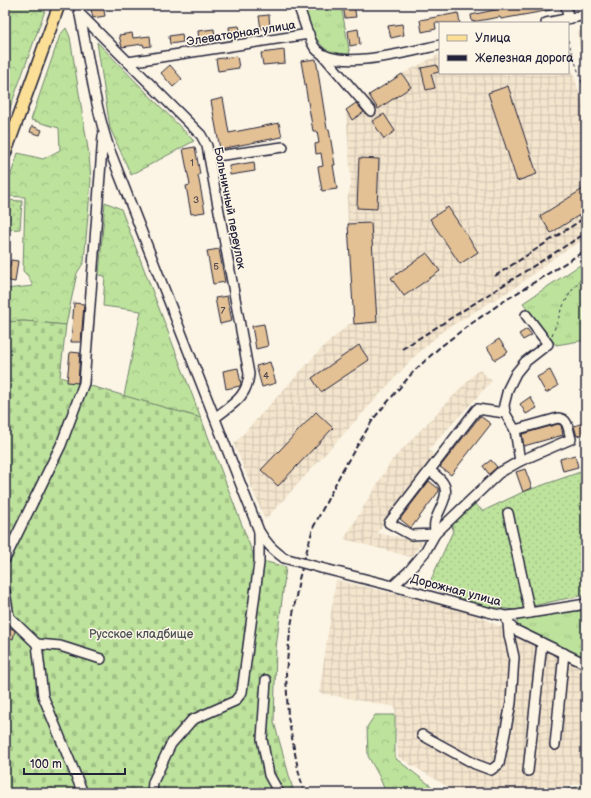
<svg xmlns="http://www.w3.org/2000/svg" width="591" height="798" font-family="'Balsamiq Sans',sans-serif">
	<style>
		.industrial { fill: url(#industrial-grid) }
		.grass { fill: url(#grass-tufts); stroke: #70826c }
		.forest { fill: url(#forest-crowns); stroke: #70826c }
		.cemetery { fill: url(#cemetery-stones); stroke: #70826c }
		.garden { fill: url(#garden-dots); stroke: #70826c }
		.building { fill: #e3c195; stroke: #22223b }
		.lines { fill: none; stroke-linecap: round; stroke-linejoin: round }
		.minor-casing { stroke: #22223b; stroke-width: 12 }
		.major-casing { stroke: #22223b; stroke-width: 14 }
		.path { stroke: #22223b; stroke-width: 1; stroke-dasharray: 3 3; stroke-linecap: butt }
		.minor { stroke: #fcf5e5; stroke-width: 9 }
		.major { stroke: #fbdf96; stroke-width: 11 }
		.rail { stroke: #22223b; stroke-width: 2; stroke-dasharray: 6 3; stroke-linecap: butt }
		.minor-bridge-casing { stroke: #22223b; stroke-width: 12; stroke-linecap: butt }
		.minor-bridge { stroke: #fcf5e5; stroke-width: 9 }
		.labels { text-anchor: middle; stroke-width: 3; stroke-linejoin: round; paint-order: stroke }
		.number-label { font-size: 10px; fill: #524a52 }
		.street-label { font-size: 12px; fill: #22223b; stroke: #fcf5e5 }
		.park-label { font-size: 12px; fill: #495253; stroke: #fcf5e5 }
	</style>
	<defs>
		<pattern id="industrial-grid" width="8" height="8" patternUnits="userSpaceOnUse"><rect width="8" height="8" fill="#f4e5cd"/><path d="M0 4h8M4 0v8" fill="none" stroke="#d1c4b1"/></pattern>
		<pattern id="grass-tufts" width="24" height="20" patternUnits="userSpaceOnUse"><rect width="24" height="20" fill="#bde29c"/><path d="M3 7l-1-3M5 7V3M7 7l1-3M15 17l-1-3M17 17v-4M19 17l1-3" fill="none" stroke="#a2c287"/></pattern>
		<pattern id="forest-crowns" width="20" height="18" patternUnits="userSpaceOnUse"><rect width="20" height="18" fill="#bde29c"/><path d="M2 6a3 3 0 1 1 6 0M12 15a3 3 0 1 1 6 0" fill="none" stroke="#a2c287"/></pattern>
		<pattern id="cemetery-stones" width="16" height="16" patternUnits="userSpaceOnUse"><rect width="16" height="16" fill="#bde29c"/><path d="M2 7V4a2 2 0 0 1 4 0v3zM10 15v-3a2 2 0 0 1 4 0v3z" fill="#a2c287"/></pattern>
		<pattern id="garden-dots" width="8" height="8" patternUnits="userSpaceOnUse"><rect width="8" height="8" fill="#bde29c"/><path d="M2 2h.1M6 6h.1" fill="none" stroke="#a2c287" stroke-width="1.8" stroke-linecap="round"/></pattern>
	</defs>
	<rect width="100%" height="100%" fill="#fcf5e5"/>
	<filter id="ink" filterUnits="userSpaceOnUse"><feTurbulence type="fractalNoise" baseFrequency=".025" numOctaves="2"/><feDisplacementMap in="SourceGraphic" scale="8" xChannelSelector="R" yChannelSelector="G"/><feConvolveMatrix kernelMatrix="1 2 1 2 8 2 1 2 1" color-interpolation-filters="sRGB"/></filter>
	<g filter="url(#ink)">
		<g class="industrial">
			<path d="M586 29V81L577 32Z"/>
			<path d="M440 54V73H568V57L586 113V238L558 255 516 287 443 331 414 357 265 520 234 444 320 350 349 324 354 323 348 224 347 200 351 184 346 110 402 74Z"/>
			<path d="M479 369 492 381 429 449 434 455 377 533 423 542 411 557 344 539 392 460Z"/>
			<path d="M336 580 462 609 586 666V779L578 784 528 793H458L398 757 395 707 319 693Z"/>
		</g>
		<g class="grass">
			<path d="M303 5H341L350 55C317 58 312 29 303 5Z"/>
			<path d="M586 261V340L556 345 523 303Z"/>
			<path d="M586 610V660L562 649 545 639 520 630 517 626V622L520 619 552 614Z"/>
		</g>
		<g class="forest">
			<path d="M5 5H47L5 122Z"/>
			<path d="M66 28 70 37 89 155 91 180 84 262 77 273 66 325 24 321 5 322V289L33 286 28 276 23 271 25 197 5 196V192L18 153 43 159 60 150 59 128 31 120 60 35Z"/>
			<path d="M97 42 194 141 131 175 110 128Z"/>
			<path d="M105 202 121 209 201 418 124 396 141 311 103 306 105 276 99 275Z"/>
			<path d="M375 715H395V758L440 793H386L379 776 368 756 367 727Z"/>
			<path d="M586 784V793H548L583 786Z"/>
		</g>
		<path class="cemetery" d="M24 321 66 325 60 377 201 418 255 559 286 567 276 648 274 722 294 793H5V322Z"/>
		<g class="garden">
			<path d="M5 200 22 201 20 229 5 230Z"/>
			<path d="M586 470V595L559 600 516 610 480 606 428 586 453 531 452 524 475 504 483 511 523 492Z"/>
		</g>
		<g class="building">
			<path d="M90 5H103L105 16 93 18Z"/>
			<path d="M343 5H354L356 17 345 18Z"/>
			<path d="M498 5H550L551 10 501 19 500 17 472 22 471 15 499 9Z"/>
			<path d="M458 13 460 23H435L436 29 422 32 420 20Z"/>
			<path d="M269 15 270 28 261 29 259 16Z"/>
			<path d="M402 24 404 35 391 38 388 26Z"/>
			<path d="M239 26 241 34 230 35 229 27Z"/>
			<path d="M214 29 215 37 199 40 198 31Z"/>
			<path d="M358 29 360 44 350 46 348 31Z"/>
			<path d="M132 33 133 38 150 36 151 46 144 47 143 44 122 47 119 35Z"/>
			<path d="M182 34 183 42 170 44 169 36Z"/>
			<path d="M284 50 285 63 263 65 261 53Z"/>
			<path d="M237 56 239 68 218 71 216 59Z"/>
			<path d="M316 59 327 129H329L335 165H333L337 189 322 191 318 167 323 166 321 153 316 154 315 144 319 143 317 131H313L301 61Z"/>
			<path d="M170 65 182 79 173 87 161 73Z"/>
			<path d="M437 65 439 72 431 74 435 88 426 90 421 68Z"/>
			<path d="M402 74 411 87 378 109 369 95Z"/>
			<path d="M508 86 537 174 517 181 488 93Z"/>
			<path d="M223 98 229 133 279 123 282 137 220 149 211 101Z"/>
			<path d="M356 103 364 112 352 120 346 110Z"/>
			<path d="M384 114 395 131 384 139 372 121Z"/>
			<path d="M32 126 42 130 40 135 30 132Z"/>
			<path d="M195 147 200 174 198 175 205 212 191 214 186 186 190 185 183 149Z"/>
			<path d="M359 158 379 159 377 209 357 208Z"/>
			<path d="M254 162 255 171 230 175 229 166Z"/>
			<path d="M586 187V211L551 233 540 216Z"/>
			<path d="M448 207 478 252 460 264 430 219Z"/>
			<path d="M371 223 377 322 354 324 348 224Z"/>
			<path d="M219 249 225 282 213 284 207 251Z"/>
			<path d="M427 253 440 271 404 296 391 278Z"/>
			<path d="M11 260 18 261 15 282 5 280V267H10Z"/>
			<path d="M227 296 232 321 220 324 215 298Z"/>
			<path d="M74 303 84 304 81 342H71Z"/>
			<path d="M264 324 268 346 256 349 252 326Z"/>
			<path d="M527 329 532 335 523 340 519 334Z"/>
			<path d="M499 339 508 352 495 360 487 347Z"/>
			<path d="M359 345 369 360 321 392 312 378Z"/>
			<path d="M70 352 80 353 78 383 67 382Z"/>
			<path d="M270 362 276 383 262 387 256 366Z"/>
			<path d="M238 368 241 384 240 386 226 389 223 371Z"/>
			<path d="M550 370 558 386 546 393 537 377Z"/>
			<path d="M530 397 537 408 526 414 520 404Z"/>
			<path d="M316 412 333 428 278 486 261 470Z"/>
			<path d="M480 416 491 424 451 475 440 467Z"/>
			<path d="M586 422V433L577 436 574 426Z"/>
			<path d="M558 424 561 425 563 435 524 446 522 434Z"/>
			<path d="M575 455 578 467 563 471 560 459Z"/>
			<path d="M491 460 497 467 489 474 483 466Z"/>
			<path d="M525 469 532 488 523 492 516 472Z"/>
			<path d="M429 481 439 489V491L411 528 400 519Z"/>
			<path d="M5 627 13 629 15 631 13 639 5 637Z"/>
		</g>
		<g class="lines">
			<g class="minor-casing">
				<g id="minor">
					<path d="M78 5C88 53 94 105 110 151L259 531C266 543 272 549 284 558"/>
					<path d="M298 5C303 17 308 38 315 48 335 73 412 51 440 45"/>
					<path d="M566 5 568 18"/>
					<path d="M80 14 201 135 207 146 249 374C247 398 232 404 215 418"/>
					<path d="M546 23 586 15"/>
					<path d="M323 55 371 111"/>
					<path d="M128 62 309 34"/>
					<path d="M209 157 283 147"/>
					<path d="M520 461 515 430 505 413 504 405 508 389 516 373 525 362 548 344 526 315"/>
					<path d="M430 471C434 474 440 478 443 483 451 495 438 510 435 522 434 526 435 530 435 534L411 535 389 523 477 409 505 413"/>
					<path d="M508 513 530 613"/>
					<path d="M5 559 61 445 84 383 103 136"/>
					<path d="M321 568 393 586 495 614 506 616 517 615 586 604"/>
					<path d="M393 586 409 571 425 552 435 534 499 473 520 461 571 439C568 430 569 419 558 418L515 430"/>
					<path d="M5 591 9 617 37 644 43 696 83 793"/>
					<path d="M507 621 513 629 586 664"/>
					<path d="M37 644 60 646 101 659"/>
					<path d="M266 680 262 739 269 775 279 793"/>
					<path d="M422 735 475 764 491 770 499 764 511 703 514 657 509 635 508 623"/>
					<path d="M555 745 564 653"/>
					<path d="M528 771 542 643"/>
					<path d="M152 793 153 782 171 744 192 720 235 701 242 692 259 563V532"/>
				</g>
			</g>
			<g class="major-casing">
				<path id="major" d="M5 154 59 5"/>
			</g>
			<g class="path">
				<path d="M568 40 586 95"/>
				<path d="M552 335 558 320 561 310 570 293 586 273"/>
			</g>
			<use href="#minor" class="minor"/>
			<use href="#major" class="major"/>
			<g class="rail">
				<path d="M495 276 586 217"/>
				<path d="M402 349 586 233"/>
				<path d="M304 793 298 769 288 717 286 673 290 632 299 579 313 528 343 469 374 418 414 371 439 348 465 328 501 303 586 250"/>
			</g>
			<g class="minor-bridge-casing">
				<path id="minor-bridge" d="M284 558 321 568"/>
			</g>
			<use href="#minor-bridge" class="minor-bridge"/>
		</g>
	</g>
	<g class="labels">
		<g class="number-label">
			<text x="192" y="166">1</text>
			<text x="196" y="203">3</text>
			<text x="216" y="270">5</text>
			<text x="223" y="314">7</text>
			<text x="266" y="379">4</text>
		</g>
		<g class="street-label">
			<text transform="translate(241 33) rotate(-9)" y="4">Элеваторная улица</text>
			<text transform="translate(230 208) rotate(79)" y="4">Больничный переулок</text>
			<text transform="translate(456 590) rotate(15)" y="4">Дорожная улица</text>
		</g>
		<g class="park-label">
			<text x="141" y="638">Русское кладбище</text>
		</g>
	</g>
	<rect width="591" height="798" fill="none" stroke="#fcf5e5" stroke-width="20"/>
	<rect x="10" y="10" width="571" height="778" fill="none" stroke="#22223b" stroke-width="1.5" filter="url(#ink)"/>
	<rect x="439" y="22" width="130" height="52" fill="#fcf5e5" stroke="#a5a1a1"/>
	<rect x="447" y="35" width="20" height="6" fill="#fbdf96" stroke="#a5a1a1"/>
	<text x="475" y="42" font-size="12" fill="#22223b">Улица</text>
	<rect x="447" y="55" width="20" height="6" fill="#22223b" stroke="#a5a1a1"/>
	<text x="475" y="62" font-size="12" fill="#22223b">Железная дорога</text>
	<path d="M24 768v6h101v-6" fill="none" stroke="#22223b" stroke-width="2"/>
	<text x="30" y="768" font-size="12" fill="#22223b" stroke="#fcf5e5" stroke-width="3" paint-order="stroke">100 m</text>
</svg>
